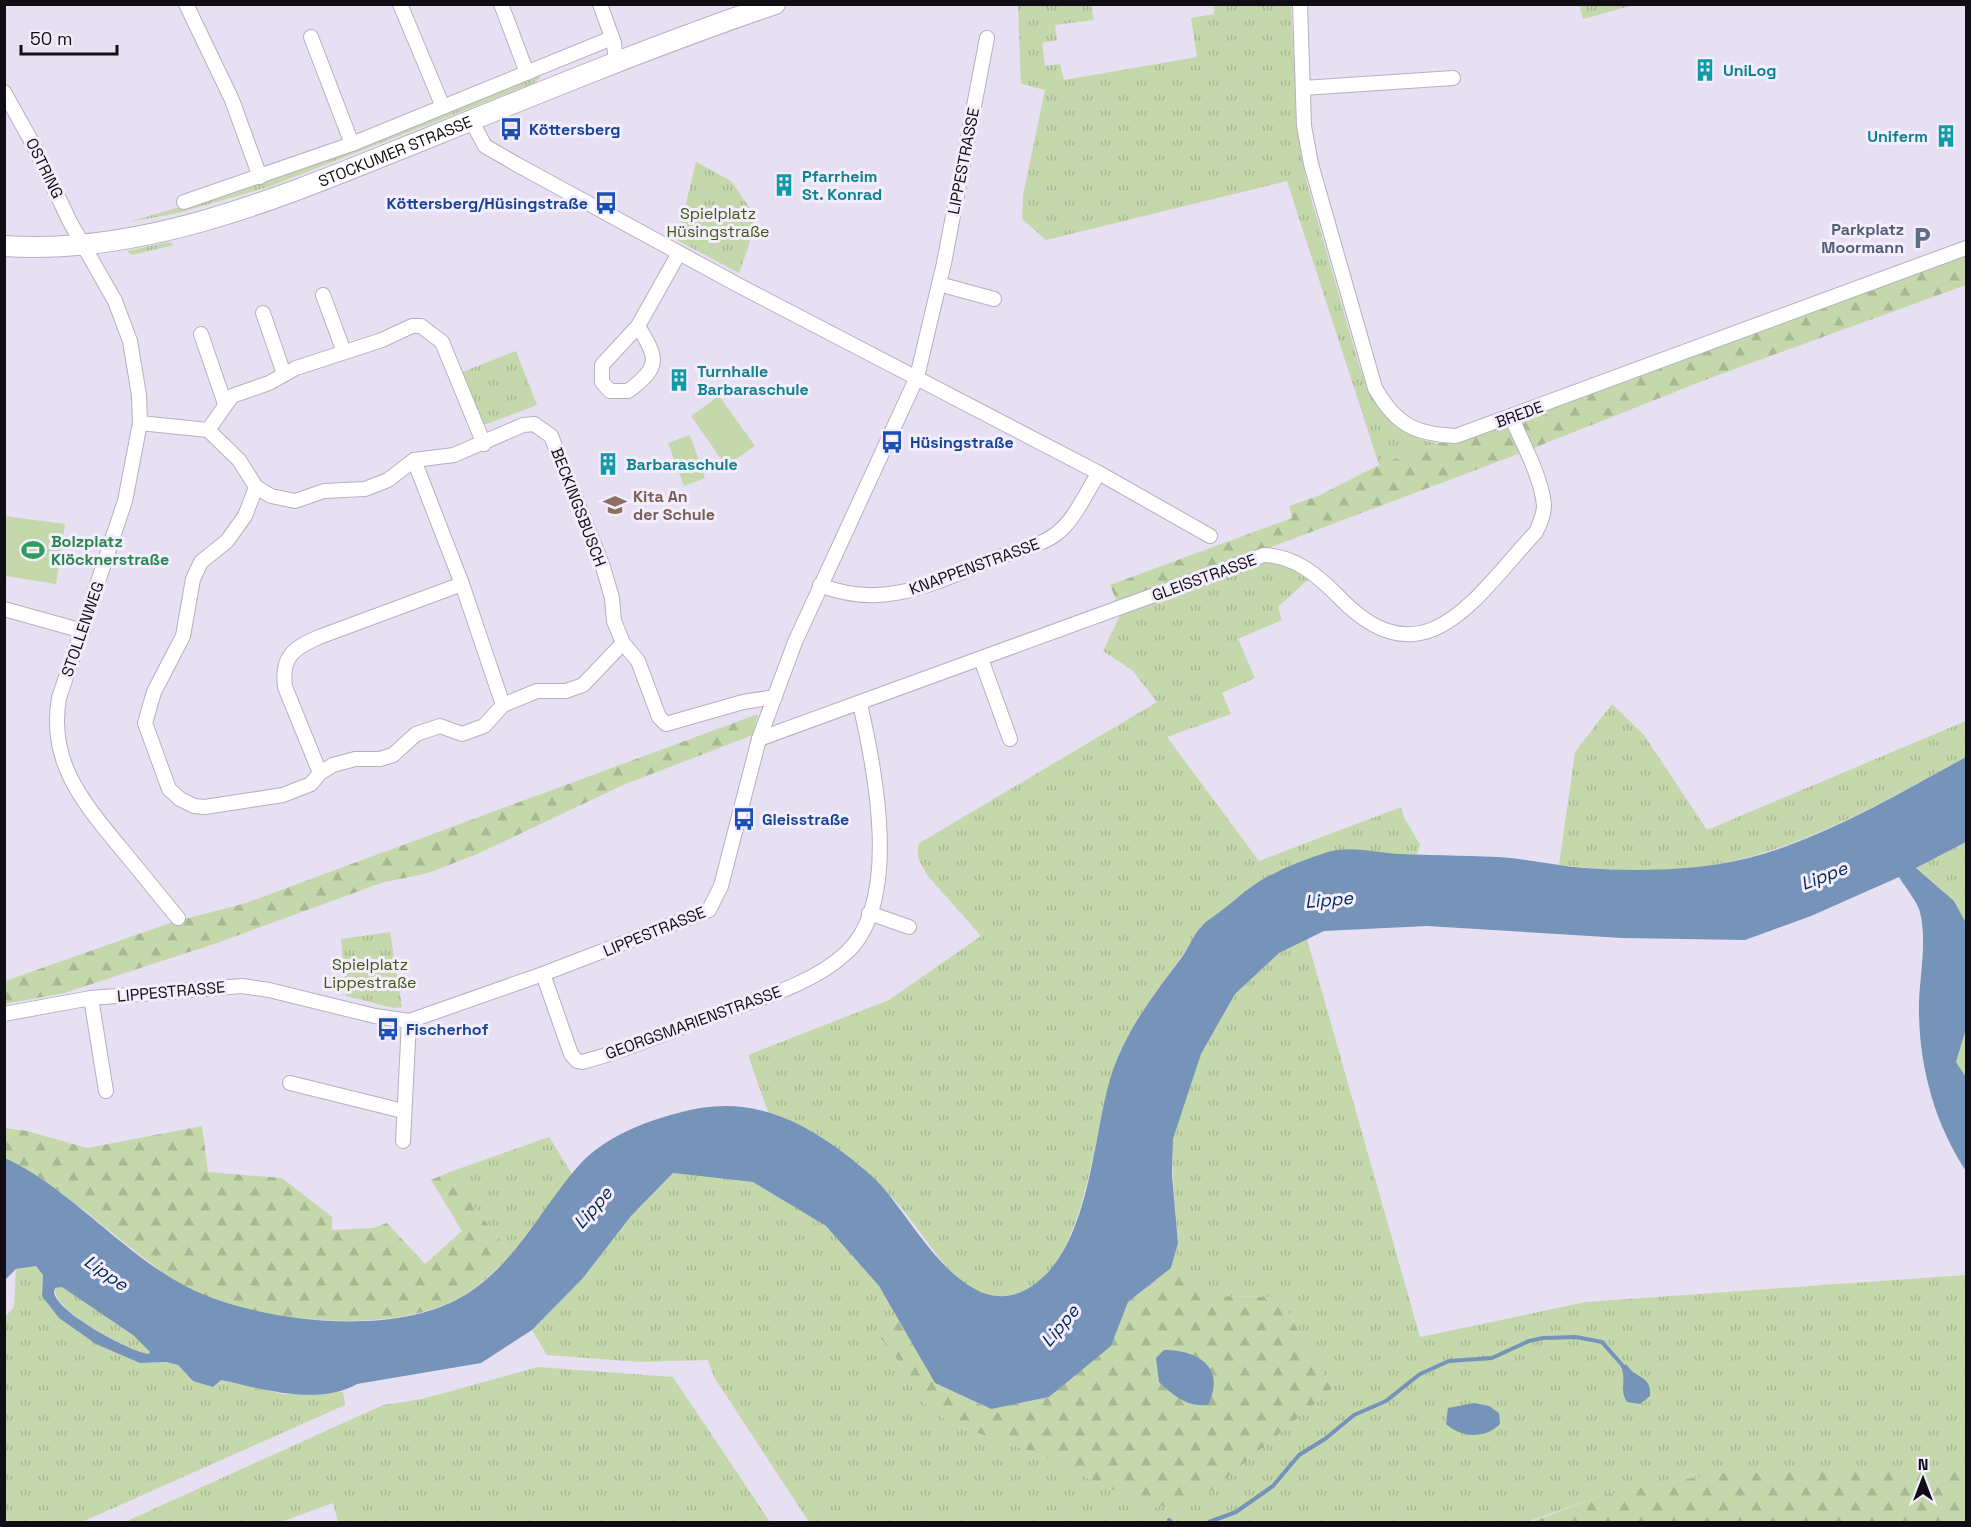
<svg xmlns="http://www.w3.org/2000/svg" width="1971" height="1527" font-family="'Space Grotesk',sans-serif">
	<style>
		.grass { fill: url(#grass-tufts) }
		.forest { fill: url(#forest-firs) }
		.pitch { fill: #c5d8ac }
		.water { fill: #7693ba; fill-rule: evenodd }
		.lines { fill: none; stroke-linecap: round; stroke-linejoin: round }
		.stream { stroke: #7693ba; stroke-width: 4 }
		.street-casing { stroke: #b7afc1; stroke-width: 16 }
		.secondary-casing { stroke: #b7afc1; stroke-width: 22 }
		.street { stroke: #fff; stroke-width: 14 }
		.secondary { stroke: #fff; stroke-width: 20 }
		.labels { text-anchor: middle; stroke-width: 6; stroke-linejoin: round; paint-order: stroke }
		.culture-label { font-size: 16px; font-weight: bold; fill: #0d838f; stroke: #f3edfc; text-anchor: start }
		.transit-label { font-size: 16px; font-weight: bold; fill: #164399; stroke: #f3edfc; text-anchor: start }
		.street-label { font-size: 16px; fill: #100e14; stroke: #f3edfc }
		.park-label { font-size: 16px; fill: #3f5611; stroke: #f3edfc }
		.service-label { font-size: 16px; font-weight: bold; fill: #4e5e75; stroke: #f3edfc; text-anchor: end }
		.education-label { font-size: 16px; font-weight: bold; fill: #785e54; stroke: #f3edfc; text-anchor: start }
		.leisure-label { font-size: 16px; font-weight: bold; fill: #27864d; stroke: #f3edfc; text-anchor: start }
		.water-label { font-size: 18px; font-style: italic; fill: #002959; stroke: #f3edfc }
	</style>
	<defs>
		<pattern id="grass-tufts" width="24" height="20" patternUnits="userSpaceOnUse" patternTransform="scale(1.5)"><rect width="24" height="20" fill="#c5d8ac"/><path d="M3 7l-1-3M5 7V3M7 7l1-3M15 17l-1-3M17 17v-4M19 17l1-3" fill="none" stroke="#a8b893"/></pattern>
		<pattern id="forest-firs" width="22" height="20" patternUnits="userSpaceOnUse" patternTransform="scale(1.5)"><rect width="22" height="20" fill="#c5d8ac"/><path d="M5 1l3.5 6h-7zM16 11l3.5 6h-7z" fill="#a8b893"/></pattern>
	</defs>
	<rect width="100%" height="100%" fill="#e7dff2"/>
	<g class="grass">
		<path d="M1579 4H1634V5L1583 19Z"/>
		<path d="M1018 5H1091L1094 20 1055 25 1057 40 1042 43 1045 66 1060 64 1064 80 1197 57 1191 18 1214 14V5H1291L1298 135 1307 184 1359 365C1374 403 1393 435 1436 443L1379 465 1287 181 1046 240 1022 219 1023 195 1045 90 1021 84Z"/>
		<path d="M539 75 540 78 534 83 268 187 178 213 129 222 260 183Z"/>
		<path d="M696 162 731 181 754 214 749 245 739 273 677 240Z"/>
		<path d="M169 242 174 245 131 255 127 251Z"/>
		<path d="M516 351 537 405 481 426 460 373Z"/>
		<path d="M1277 562 1312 576 1278 607 1282 620 1238 639 1255 678 1222 693 1231 714 1167 737 1259 861 1401 807 1404 817 1420 845 1417 854H1400L1201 927C1175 970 1141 1007 1120 1053 1090 1116 1093 1284 1006 1296 986 1298 967 1289 953 1275 935 1254 920 1231 903 1210 867 1168 821 1130 768 1112L748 1055 889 1000 981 936 927 875 918 858V844L1157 702 1132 670 1103 651 1121 613 1260 563Z"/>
		<path d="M1612 704 1644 735 1707 830 1966 721V757C1889 798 1810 846 1723 863 1671 874 1611 871 1559 865L1575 752Z"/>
		<path d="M1966 842V923L1954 901 1916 868Z"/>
		<path d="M390 932 402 1007 394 1008 346 996 341 939Z"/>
		<path d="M1307 939 1420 1337 1586 1302 1966 1275V1468L1601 1496 1527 1522H809L714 1377 708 1360 639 1362 547 1355 532 1330 583 1278 631 1216 673 1173 753 1182 826 1226 879 1286 899 1320 881 1338 890 1347 920 1400 952 1424 1038 1454 1151 1508 1265 1443 1332 1389 1279 1297 1219 1296 1171 1268 1178 1243 1173 1179V1139L1201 1054 1235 994 1279 953Z"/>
		<path d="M1966 1029V1077L1956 1062Z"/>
		<path d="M549 1137 572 1174 512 1255 447 1173Z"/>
		<path d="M36 1266 43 1275 42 1296 140 1363 166 1362 178 1365 193 1381 221 1380 283 1394 343 1392 345 1405 82 1522H5L4 1318 14 1307 16 1269Z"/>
		<path d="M62 1287 133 1335 150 1352 148 1355C128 1350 51 1310 55 1288Z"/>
		<path d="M538 1367 673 1377 770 1522H338L333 1503 281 1522H125L383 1405 422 1399Z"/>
	</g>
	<g class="forest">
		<path d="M1966 254V285L1710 378 1531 449 1118 605 1110 585 1292 518 1289 506 1318 496 1379 465 1436 443H1456L1503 427Z"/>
		<path d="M758 714 753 735 623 785 475 855 428 873 381 883 214 944 64 993 5 1004V981L170 923 246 903Z"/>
		<path d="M202 1126 208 1172 282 1178 332 1217V1230L373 1228 387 1223 425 1264 462 1231 431 1180 447 1173 512 1255C495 1270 479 1287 459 1298 392 1336 252 1322 185 1288 172 1281 160 1270 148 1261 102 1227 57 1183 5 1158V1128L27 1131 87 1148Z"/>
		<path d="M1171 1268 1219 1296 1279 1297 1332 1389 1200 1500 1151 1508 1038 1454 952 1424 920 1400 890 1347 880 1338 899 1320 935 1383 990 1409 1049 1397 1110 1346 1128 1302Z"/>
		<path d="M1966 1468V1522H1531L1601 1496 1718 1473 1917 1471Z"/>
	</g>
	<g class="pitch">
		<path d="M719 396 755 446 726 466 691 416Z"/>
		<path d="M690 435 705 478 684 486 668 443Z"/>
		<path d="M4 516 65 524 56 584 5 576Z"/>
	</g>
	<g class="water">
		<path d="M1966 757V842L1916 868 1954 901 1966 923V1029L1956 1062 1966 1077V1171C1935 1124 1920 1069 1919 1014 1918 981 1928 945 1920 912 1917 901 1905 887 1899 877L1811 916 1745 940 1622 938 1427 926 1324 931 1279 953 1235 994 1201 1054 1173 1139 1172 1175 1178 1243 1171 1268 1128 1302 1111 1346 1049 1397 991 1409 935 1383 879 1286 826 1226 753 1182 673 1173 631 1216 583 1278 532 1330 481 1363 357 1384C319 1406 262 1389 221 1380L213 1387 193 1381 178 1365 166 1362 140 1363 96 1344 59 1318 42 1296 43 1275 36 1266 16 1269 5 1280V1158C82 1194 136 1273 218 1300 286 1323 393 1334 458 1299 515 1268 540 1208 581 1163 606 1137 643 1122 678 1113 706 1105 735 1103 763 1111 804 1121 846 1152 877 1181 915 1220 966 1330 1032 1286 1089 1248 1092 1144 1109 1083 1122 1035 1153 996 1182 957 1189 947 1194 934 1202 926 1207 920 1215 916 1221 911 1234 901 1247 889 1260 881 1280 869 1306 859 1328 852 1350 845 1378 853 1401 854 1438 856 1475 855 1511 858 1536 861 1560 866 1584 868 1628 871 1676 871 1719 864 1804 851 1892 797 1966 757ZM62 1287 133 1335 150 1352 148 1354C129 1351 56 1312 54 1292L55 1288Z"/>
		<path d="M1164 1350C1199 1350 1226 1368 1208 1405 1187 1407 1174 1396 1159 1382L1156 1358Z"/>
		<path d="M1626 1364C1635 1379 1652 1375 1650 1396L1640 1404 1627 1402C1619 1390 1627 1379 1621 1367Z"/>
		<path d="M1474 1403 1489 1406 1499 1413 1500 1424C1485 1439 1461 1438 1446 1424L1448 1408Z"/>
	</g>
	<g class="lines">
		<g class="stream">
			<path d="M1169 1520 1171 1522"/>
			<path d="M1209 1522 1236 1512 1273 1486 1299 1455 1325 1439 1354 1415 1386 1401 1420 1374 1449 1361 1492 1358 1529 1341 1543 1338 1576 1337 1602 1342 1623 1366"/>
		</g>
		<g class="street-casing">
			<g id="street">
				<path d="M186 4 232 100 260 177"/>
				<path d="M400 4 443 107"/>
				<path d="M501 4 527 73"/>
				<path d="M600 4 614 43 616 63"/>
				<path d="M1300 4 1304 126 1311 164 1375 388C1396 425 1415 434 1456 436L1966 248"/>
				<path d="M311 37 352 144"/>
				<path d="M1303 88 1453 78"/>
				<path d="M4 92 34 146 70 222 115 301 130 341 139 395 140 423 125 501 59 698C48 761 82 801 119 846 139 870 158 894 178 918"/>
				<path d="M471 120 485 146 516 164 738 285 1099 473 1210 536"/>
				<path d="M184 202 352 144 612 38"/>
				<path d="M939 284 994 299"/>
				<path d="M323 295 344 352"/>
				<path d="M263 313 284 374"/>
				<path d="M638 326C657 358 662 366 628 391H610L602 382V365L638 326 679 253"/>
				<path d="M201 334 225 404"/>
				<path d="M140 423 208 430 239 460 256 487"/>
				<path d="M208 430 232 396 269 383 296 368 382 340 412 326H421L442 342 484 444"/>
				<path d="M414 460 462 584 503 705"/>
				<path d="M820 585C885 611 935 582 996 558 1015 551 1040 546 1056 534 1075 520 1086 492 1099 473"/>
				<path d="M4 609 83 631"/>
				<path d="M623 643 614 621 612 598 603 567 551 436 534 424 523 425 454 455 414 460 388 480 365 489 324 491 295 501 271 496 256 487 245 516 227 541 201 562 193 579 183 636 154 692 145 723 169 789 180 799 194 806 205 807 283 795 311 784 320 773 333 765 355 759H380L393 755 416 734 440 726 462 734 484 726 503 705 537 691H566L583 685 623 643 638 661 659 717 666 724 743 702 775 697"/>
				<path d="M981 659 1010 739"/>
				<path d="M759 739 1264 555C1295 556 1317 575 1338 596 1424 687 1476 596 1536 532 1540 523 1544 515 1544 505 1542 479 1522 441 1511 417"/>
				<path d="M320 773 285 687C281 656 294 648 319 637L462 584"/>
				<path d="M869 913 909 927"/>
				<path d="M543 974 571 1054 577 1061 582 1062C629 1050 674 1029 719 1013 761 998 813 984 846 953 902 902 875 769 860 704"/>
				<path d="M91 998 106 1091"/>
				<path d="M4 1014 91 998 242 986 269 990 375 1016 409 1021 543 974 709 910 721 886 759 739 795 642 917 377 944 263 987 38"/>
				<path d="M290 1083 403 1111"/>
				<path d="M403 1141 409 1021"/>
			</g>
		</g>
		<g class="secondary-casing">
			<g id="secondary">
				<path id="s1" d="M4 246C151 256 295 191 428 138 543 91 658 44 775 4"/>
			</g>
		</g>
		<use href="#street" class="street"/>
		<use href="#secondary" class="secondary"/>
	</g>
	<defs>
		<g id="building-bare" transform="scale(1.8)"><path d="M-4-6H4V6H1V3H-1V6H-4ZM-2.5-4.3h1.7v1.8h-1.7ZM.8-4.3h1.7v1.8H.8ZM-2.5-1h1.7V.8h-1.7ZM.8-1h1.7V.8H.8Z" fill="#0f9aa8" stroke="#f3edfc" stroke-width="2.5" paint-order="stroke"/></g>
		<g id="bus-bare" transform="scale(1.8)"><path d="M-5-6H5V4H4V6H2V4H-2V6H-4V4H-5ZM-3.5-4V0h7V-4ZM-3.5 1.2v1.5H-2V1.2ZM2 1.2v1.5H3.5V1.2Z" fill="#1a4fb4" stroke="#f3edfc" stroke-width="2.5" paint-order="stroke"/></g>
		<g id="parking-bare" transform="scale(1.8)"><path d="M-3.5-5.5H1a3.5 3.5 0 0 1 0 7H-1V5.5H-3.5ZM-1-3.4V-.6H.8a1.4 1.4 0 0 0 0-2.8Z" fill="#5c6f8a" stroke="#f3edfc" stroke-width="2.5" paint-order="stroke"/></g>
		<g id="school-bare" transform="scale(1.8)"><path d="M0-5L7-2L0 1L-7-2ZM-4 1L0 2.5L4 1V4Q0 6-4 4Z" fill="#8d6e63" stroke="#f3edfc" stroke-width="2.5" paint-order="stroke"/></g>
		<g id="stadium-bare" transform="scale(1.8)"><path d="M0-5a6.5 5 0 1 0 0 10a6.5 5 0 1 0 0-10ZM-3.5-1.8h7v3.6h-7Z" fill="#2e9e5b" stroke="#f3edfc" stroke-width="2.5" paint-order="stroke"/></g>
	</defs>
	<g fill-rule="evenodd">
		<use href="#building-bare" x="1705" y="70"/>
		<use href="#bus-bare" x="511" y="129"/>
		<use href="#building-bare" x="1946" y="136"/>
		<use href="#building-bare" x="784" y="185"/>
		<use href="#bus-bare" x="606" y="203"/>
		<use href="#parking-bare" x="1922" y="238"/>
		<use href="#building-bare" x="679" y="380"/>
		<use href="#bus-bare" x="892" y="442"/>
		<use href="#building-bare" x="608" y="464"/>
		<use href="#school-bare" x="615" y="505"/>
		<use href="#stadium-bare" x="33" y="550"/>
		<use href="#bus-bare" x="744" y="819"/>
		<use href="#bus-bare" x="388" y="1029"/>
	</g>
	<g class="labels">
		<g class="culture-label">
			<text x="1723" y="76">UniLog</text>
			<text x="1928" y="142" text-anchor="end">Uniferm</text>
			<text x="802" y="182">Pfarrheim<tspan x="802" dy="18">St. Konrad</tspan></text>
			<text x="697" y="377">Turnhalle<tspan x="697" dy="18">Barbaraschule</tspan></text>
			<text x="626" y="470">Barbaraschule</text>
		</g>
		<g class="transit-label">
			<text x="529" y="135">Köttersberg</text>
			<text x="588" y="209" text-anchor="end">Köttersberg/Hüsingstraße</text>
			<text x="910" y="448">Hüsingstraße</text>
			<text x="762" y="825">Gleisstraße</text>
			<text x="406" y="1035">Fischerhof</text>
		</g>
		<g class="street-label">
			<text dy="6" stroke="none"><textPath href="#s1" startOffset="406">STOCKUMER STRASSE</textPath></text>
			<text transform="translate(963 161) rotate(-79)" y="6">LIPPESTRASSE</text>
			<text transform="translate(45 168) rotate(64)" y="6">OSTRING</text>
			<text transform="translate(1519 414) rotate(-20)" y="6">BREDE</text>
			<text transform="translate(579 507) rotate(69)" y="6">BECKINGSBUSCH</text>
			<text transform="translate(974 566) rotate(-20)" y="6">KNAPPENSTRASSE</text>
			<text transform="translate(1204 577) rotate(-20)" y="6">GLEISSTRASSE</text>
			<text transform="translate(82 629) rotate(-71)" y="6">STOLLENWEG</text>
			<text transform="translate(654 931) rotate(-22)" y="6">LIPPESTRASSE</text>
			<text transform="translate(171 991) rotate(-5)" y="6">LIPPESTRASSE</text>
			<text transform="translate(693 1022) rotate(-20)" y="6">GEORGSMARIENSTRASSE</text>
		</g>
		<g class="park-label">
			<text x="718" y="219">Spielplatz<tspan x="718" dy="18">Hüsingstraße</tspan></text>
			<text x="370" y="970">Spielplatz<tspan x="370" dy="18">Lippestraße</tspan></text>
		</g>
		<g class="service-label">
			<text x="1904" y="235">Parkplatz<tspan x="1904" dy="18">Moormann</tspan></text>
		</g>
		<g class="education-label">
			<text x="633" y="502">Kita An<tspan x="633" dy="18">der Schule</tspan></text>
		</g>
		<g class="leisure-label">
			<text x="51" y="547">Bolzplatz<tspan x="51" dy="18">Klöcknerstraße</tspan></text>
		</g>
		<g class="water-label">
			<text transform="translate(1824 876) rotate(-21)" y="6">Lippe</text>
			<text transform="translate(1329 900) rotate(-5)" y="6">Lippe</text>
			<text transform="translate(593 1208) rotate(-49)" y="6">Lippe</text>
			<text transform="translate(106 1273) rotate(35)" y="6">Lippe</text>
			<text transform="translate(1060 1326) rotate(-50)" y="6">Lippe</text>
		</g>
	</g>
	<rect width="1971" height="1527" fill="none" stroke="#100e14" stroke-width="12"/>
	<g transform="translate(1923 1479)" stroke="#f3edfc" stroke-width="4.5" paint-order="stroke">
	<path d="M0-4.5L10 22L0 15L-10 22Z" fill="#100e14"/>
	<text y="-9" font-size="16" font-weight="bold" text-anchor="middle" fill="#100e14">N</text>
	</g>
	<path d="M21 45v9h96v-9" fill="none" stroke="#100e14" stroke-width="3"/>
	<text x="30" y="45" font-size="18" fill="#100e14" stroke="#f3edfc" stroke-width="4.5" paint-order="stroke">50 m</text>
</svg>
